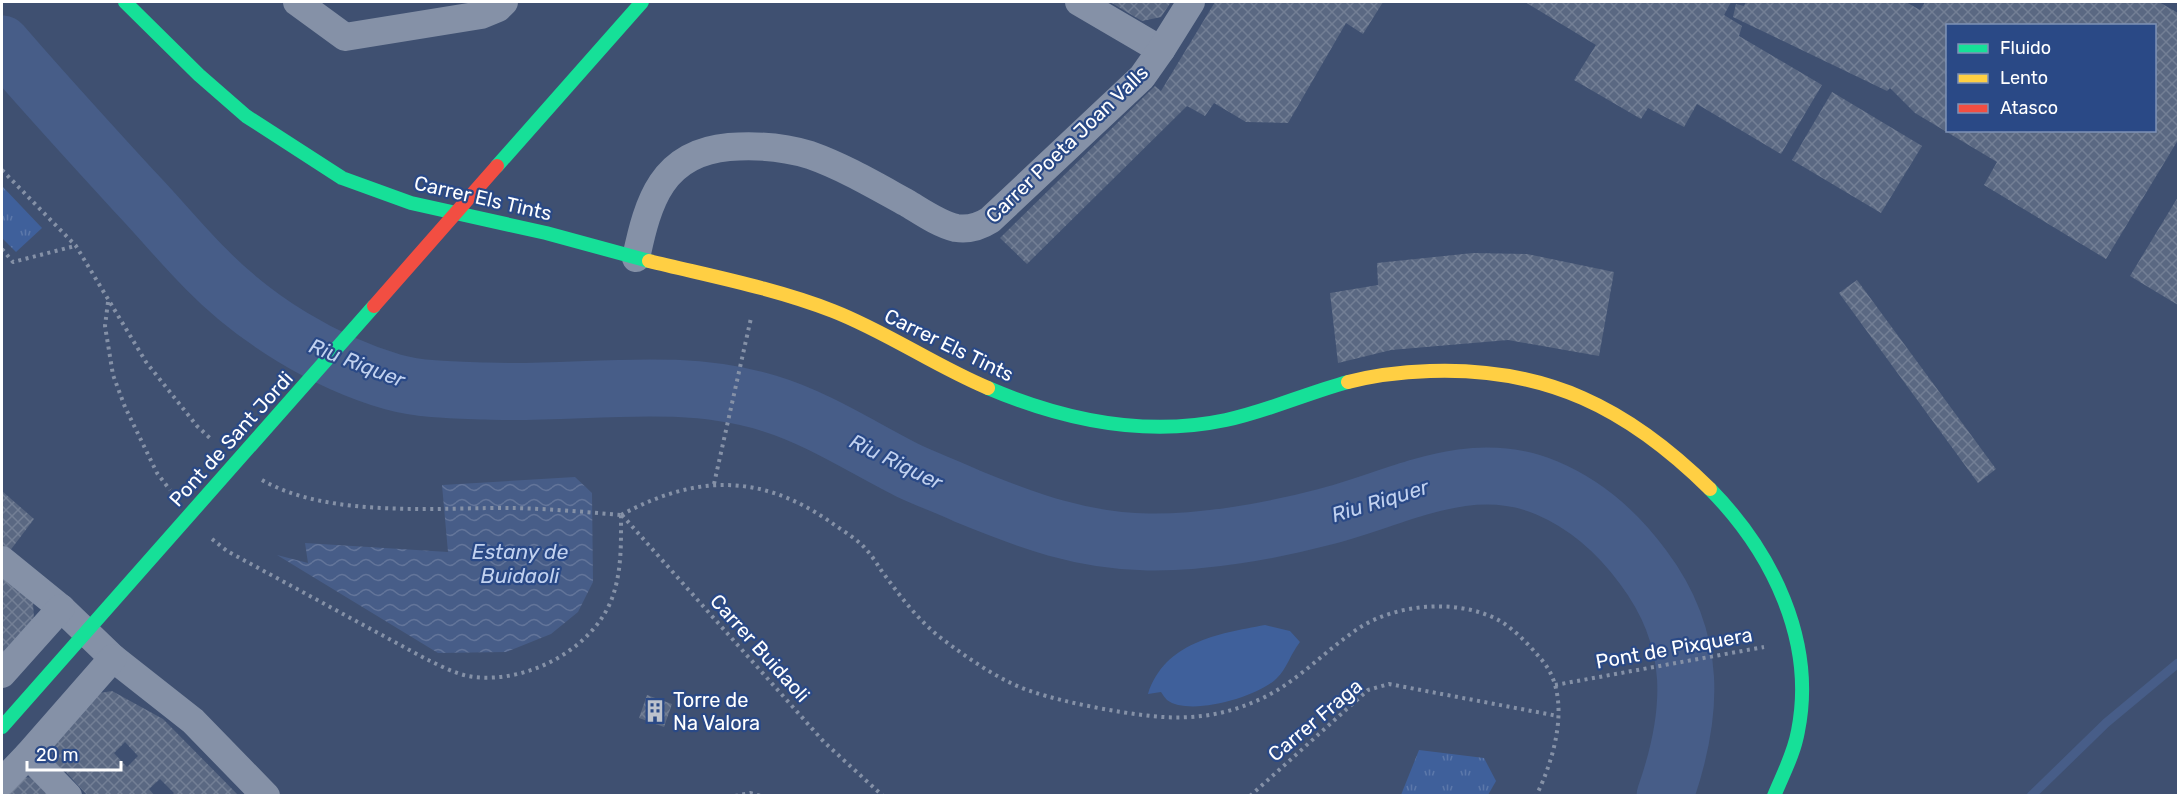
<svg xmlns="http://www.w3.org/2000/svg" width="2180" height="797" font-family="Rubik,sans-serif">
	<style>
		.green { fill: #3f609b }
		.park { fill: url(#park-tufts) }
		.water { fill: url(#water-waves) }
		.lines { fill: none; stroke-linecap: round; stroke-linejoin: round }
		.stream { stroke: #475d88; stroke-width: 9 }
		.river { stroke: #475d88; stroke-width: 57 }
		.building { fill: url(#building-cross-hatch); fill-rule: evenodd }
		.path { stroke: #8591a7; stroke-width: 4; stroke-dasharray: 3 4.5; stroke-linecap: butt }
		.street { stroke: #8591a7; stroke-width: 28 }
		.fast { stroke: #16e098; stroke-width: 14 }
		.slow { stroke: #ffcf43; stroke-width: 14 }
		.jam { stroke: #f24e42; stroke-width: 14 }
		.labels { text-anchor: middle; stroke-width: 4.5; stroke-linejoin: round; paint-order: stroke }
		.street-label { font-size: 20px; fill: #fff; stroke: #2a4986 }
		.poi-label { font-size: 20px; fill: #fff; stroke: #2a4986; text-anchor: start }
		.water-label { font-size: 21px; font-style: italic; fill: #c1d1ef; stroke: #2a4986 }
	</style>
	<defs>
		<pattern id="park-tufts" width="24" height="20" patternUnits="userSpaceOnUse" patternTransform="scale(1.5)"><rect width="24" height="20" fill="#3f609b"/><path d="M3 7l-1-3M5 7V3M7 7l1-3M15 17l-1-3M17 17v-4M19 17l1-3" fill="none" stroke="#5c78aa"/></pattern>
		<pattern id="water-waves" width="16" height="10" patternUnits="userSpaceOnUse" patternTransform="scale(1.5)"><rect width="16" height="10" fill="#475d88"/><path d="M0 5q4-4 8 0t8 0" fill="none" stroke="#63759a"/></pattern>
		<pattern id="building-cross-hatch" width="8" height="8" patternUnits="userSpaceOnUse" patternTransform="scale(1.5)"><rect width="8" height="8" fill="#5a6882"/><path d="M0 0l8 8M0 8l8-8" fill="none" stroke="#737f95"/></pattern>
	</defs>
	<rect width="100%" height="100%" fill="#3f5071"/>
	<path class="green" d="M1265 625 1290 631 1300 642C1291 653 1286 670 1277 678 1259 697 1189 717 1167 700 1165 698 1163 695 1161 692L1148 694C1165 642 1217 634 1265 625Z"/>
	<g class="park">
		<path d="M2 186 42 228 16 252 2 238Z"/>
		<path d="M1419 750 1484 758 1496 781 1488 795H1401Z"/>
	</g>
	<path class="water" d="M575 477 592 493 593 582 578 612 551 634 506 652 438 653 277 555 308 563 305 543 448 552 442 485Z"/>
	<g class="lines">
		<path class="stream" d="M2031 796 2106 723 2178 663"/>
		<path class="river" d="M2 44C45 94 90 143 135 192 159 217 181 244 206 269 256 320 324 362 393 382 422 390 455 390 486 391 580 395 676 375 768 403 818 418 863 448 909 471 928 480 948 487 967 496 1028 521 1082 541 1148 542 1203 543 1271 531 1324 517 1399 498 1470 455 1547 488 1587 505 1618 533 1643 567 1698 640 1694 713 1665 796"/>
	</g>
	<g class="building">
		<path d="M1110 2H1171L1161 17 1142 21Z"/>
		<path d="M1215 2H1383L1363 34 1346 23 1288 123 1246 122 1214 103 1205 116 1187 106 1027 264 1000 238 1155 86 1161 91Z"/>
		<path d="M1525 2H1731L1724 15 1742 26 1739 36 1822 85 1781 154 1697 104 1684 127 1648 108 1641 119 1574 80 1596 45Z"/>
		<path d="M1746 2H1906L1920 10 1925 2H2159L2178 13V140L2106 259 1984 185 1997 162 1915 113 1890 88 1887 91 1733 17 1736 4 1744 6ZM1948 26H2154V130H1948Z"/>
		<path d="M1832 92 1922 146 1881 213 1792 160Z"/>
		<path d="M2178 197V305L2130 276Z"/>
		<path d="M1473 253 1527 254 1614 272 1599 356 1508 340 1391 350 1338 363 1330 293 1378 285 1377 263Z"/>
		<path d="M1857 280 1996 469 1978 483 1839 293Z"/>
		<path d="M2 491 34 519 9 552 2 546Z"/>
		<path d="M2 575 33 602 34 620 2 658Z"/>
		<path d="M112 691 163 719 239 796H171L174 793 160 779 149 789 155 796H88L64 770 61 775 50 763 49 744 94 694ZM125 742 138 756 127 767 114 753Z"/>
		<path d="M647 695 672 704 664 727 639 718Z"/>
		<path d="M37 777 55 796H2L18 778Z"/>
	</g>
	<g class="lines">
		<g class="path">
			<path d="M2 170 76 246 146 362 197 426 212 440"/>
			<path d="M2 249 13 262 75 246"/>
			<path d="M108 302 105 326 113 375 125 407 157 473 170 490"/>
			<path d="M262 480C330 519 440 507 516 508 551 509 586 512 621 515"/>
			<path d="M714 484 751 318"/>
			<path d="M621 515C695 475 759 473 829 521 840 529 854 537 863 546 870 553 876 562 881 570 900 596 919 622 945 641 972 661 1002 682 1033 692 1067 703 1115 712 1151 716 1187 720 1223 716 1256 701 1295 685 1324 651 1359 628 1398 603 1461 598 1502 622 1517 632 1530 646 1541 659 1573 695 1555 758 1536 796"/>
			<path d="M622 515 824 742 883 796"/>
			<path d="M212 539 227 551 426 659C441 666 457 675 474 677 526 683 590 651 611 601 622 573 621 544 621 515"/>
			<path d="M1555 685 1764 647"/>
			<path d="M735 796 750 793 761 796"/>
			<path d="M1250 796 1368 690 1389 684 1558 716"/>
		</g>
		<g class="street">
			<path d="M297 2 345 37 481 15 498 8 504 2"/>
			<path d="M1079 2 1161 50"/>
			<path d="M636 258C648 201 662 153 729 147 756 145 784 147 810 155 844 167 876 186 907 203 922 212 939 224 956 228 969 230 979 227 990 220L1142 77 1161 50 1191 2"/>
			<path d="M2 560 61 608 113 658 193 721 266 796"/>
			<path d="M2 674 61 608"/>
			<path d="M28 755 68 796"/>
			<path d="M2 782 28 755 113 658"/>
		</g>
		<g class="fast">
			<path d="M125 2 199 75 246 116 342 178 411 203 546 233 649 261"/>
			<path d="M497 166 642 2"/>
			<path d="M988 388C1063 420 1146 437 1226 420 1268 411 1307 393 1348 382"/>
			<path d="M1710 489C1772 552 1816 641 1798 731 1794 754 1783 774 1774 796"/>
			<path d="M2 727 374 306"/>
		</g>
		<g class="slow">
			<path d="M649 261C710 276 774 288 833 311 887 332 935 366 988 388"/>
			<path d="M1348 382C1375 375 1402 372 1430 371 1546 367 1628 408 1710 489"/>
		</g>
		<path class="jam" d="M374 306 497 166"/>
	</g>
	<defs>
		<g id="building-bare" transform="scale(1.8)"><path d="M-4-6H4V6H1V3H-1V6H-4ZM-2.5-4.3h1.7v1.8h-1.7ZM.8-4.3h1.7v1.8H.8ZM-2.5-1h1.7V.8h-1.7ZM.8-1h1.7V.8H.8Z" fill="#bcc2cd" stroke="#2a4986" stroke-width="2.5" paint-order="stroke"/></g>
	</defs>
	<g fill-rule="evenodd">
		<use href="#building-bare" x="655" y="711"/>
	</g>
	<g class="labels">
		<g class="street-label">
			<text transform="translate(1067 144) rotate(-44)" y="7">Carrer Poeta Joan Valls</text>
			<text transform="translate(483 198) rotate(13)" y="7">Carrer Els Tints</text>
			<text transform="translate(949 345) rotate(26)" y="7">Carrer Els Tints</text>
			<text transform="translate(231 439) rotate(-48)" y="7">Pont de Sant Jordi</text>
			<text transform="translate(760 648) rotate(48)" y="7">Carrer Buidaoli</text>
			<text transform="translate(1674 648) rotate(-10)" y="7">Pont de Pixquera</text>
			<text transform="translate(1315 720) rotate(-40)" y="7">Carrer Fraga</text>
		</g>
		<g class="poi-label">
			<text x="673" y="707">Torre de<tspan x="673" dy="23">Na Valora</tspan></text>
		</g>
		<g class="water-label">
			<text transform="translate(357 363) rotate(21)" y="7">Riu Riquer</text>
			<text transform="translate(896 462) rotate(26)" y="7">Riu Riquer</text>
			<text transform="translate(1380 501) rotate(-17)" y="7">Riu Riquer</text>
			<text x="520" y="559">Estany de<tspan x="520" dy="24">Buidaoli</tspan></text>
		</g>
	</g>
	<rect width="2180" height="797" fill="none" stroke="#ffffff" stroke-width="6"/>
	<rect x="1946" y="24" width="210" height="108" fill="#2a4986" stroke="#7f92b6" stroke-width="1.5"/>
	<rect x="1958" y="44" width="30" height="9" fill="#16e098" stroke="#7f92b6" stroke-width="1.5"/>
	<text x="2000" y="54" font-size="18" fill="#ffffff">Fluido</text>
	<rect x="1958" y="74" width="30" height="9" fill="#ffcf43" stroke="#7f92b6" stroke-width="1.5"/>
	<text x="2000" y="84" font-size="18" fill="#ffffff">Lento</text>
	<rect x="1958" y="104" width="30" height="9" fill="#f24e42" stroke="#7f92b6" stroke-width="1.5"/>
	<text x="2000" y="114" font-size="18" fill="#ffffff">Atasco</text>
	<path d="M27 761v9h94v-9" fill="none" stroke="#ffffff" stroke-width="3"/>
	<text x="36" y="761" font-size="18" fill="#ffffff" stroke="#2a4986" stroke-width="4.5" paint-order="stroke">20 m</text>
</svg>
